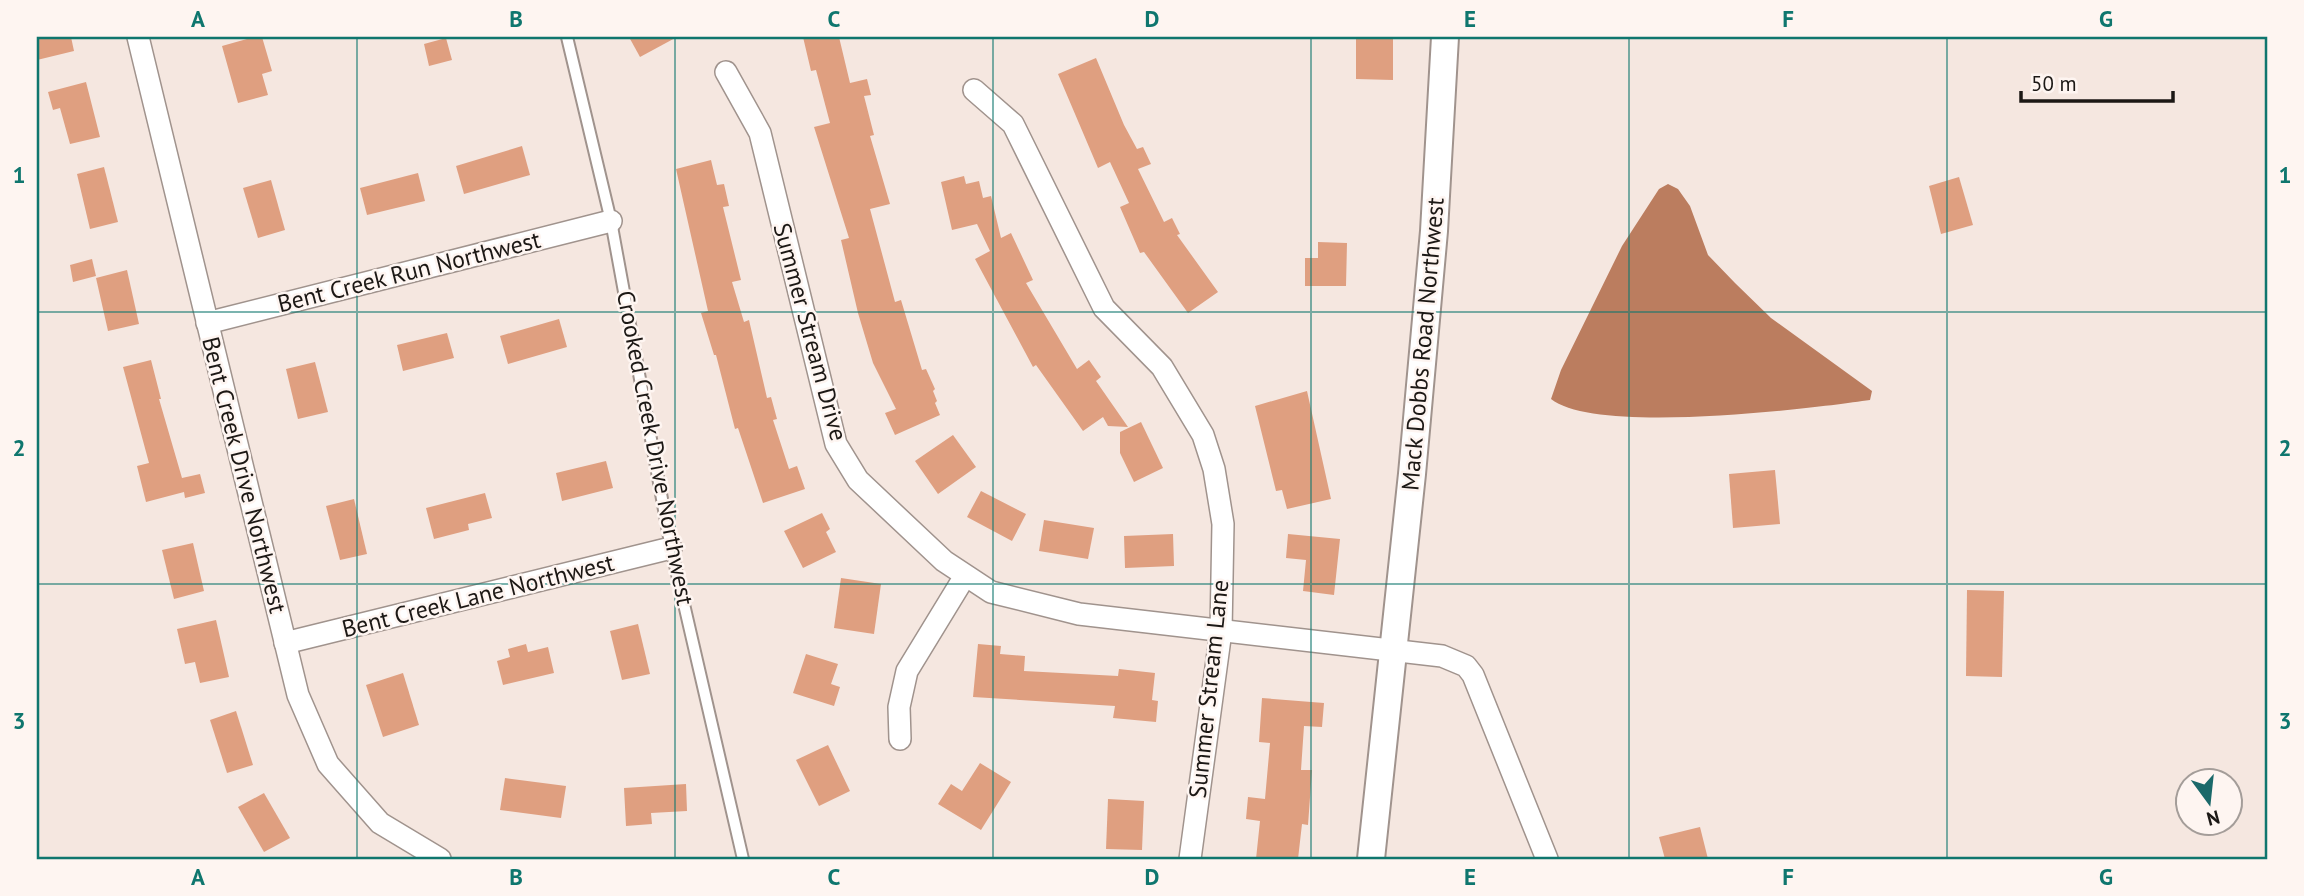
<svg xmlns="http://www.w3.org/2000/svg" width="2304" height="896" font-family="'PT Sans',sans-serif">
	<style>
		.water { fill: #bb7d5f }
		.building { fill: #df9f80 }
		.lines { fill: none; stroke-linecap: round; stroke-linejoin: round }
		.service-casing { stroke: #a0938d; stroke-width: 14 }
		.minor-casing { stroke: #a0938d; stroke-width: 24 }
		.tertiary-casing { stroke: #a0938d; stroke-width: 30 }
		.service { stroke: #fff; stroke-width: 10 }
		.minor { stroke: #fff; stroke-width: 21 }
		.tertiary { stroke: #fff; stroke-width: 26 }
		.grid { fill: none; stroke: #0f766e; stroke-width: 2; stroke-opacity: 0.55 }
		.labels { text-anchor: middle; stroke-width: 5; stroke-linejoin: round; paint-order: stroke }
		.street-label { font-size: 24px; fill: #1c1815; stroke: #fef5f1 }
		.neatline { fill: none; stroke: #0f766e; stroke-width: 2.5 }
		.grid-label { font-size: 23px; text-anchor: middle; font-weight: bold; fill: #0f766e }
	</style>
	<rect width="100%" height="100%" fill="#f5e7e0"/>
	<path class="water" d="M1668 184 1678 189 1690 206 1708 255 1735 283 1771 318 1872 391 1870 400C1808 409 1596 435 1551 399L1561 370 1622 246 1659 189Z"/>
	<g class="building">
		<path d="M46 37H71L74 51 37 60V39Z"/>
		<path d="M254 37H262L272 71 262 74 268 95 238 103 222 46Z"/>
		<path d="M629 37H677L640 57Z"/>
		<path d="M803 37H839L850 83 867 79 871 95 864 96 874 135 870 136 890 204 870 209 895 302 901 300 922 370 926 369 935 389 933 391 937 401 935 403 940 415 895 435 885 413 896 409 873 363 858 313 841 240 849 238 814 127 830 123 816 70 811 71Z"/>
		<path d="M1356 37H1393V80L1356 79Z"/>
		<path d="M446 38 452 60 429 66 424 44Z"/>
		<path d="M1096 58 1124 125 1137 149 1143 147 1151 164 1138 169 1164 222 1172 218 1180 234 1177 235 1218 292 1188 313 1144 252 1140 253 1120 207 1129 203 1110 162 1098 168 1058 74Z"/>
		<path d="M86 82 100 137 70 144 60 108 53 110 48 92Z"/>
		<path d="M522 146 530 175 464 194 456 166Z"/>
		<path d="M711 160 717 185 724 184 729 206 723 207 741 280 732 282 744 322 749 320 767 398 771 397 777 419 773 420 789 469 797 466 805 489 763 503 738 428 735 429 716 355H714L701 313 708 311 676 169Z"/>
		<path d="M104 167 118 222 90 229 77 174Z"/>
		<path d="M418 173 425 201 367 215 360 188Z"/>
		<path d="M964 176 966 184 979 181 983 198 991 196 1001 238 1011 233 1033 280 1026 283 1077 369 1089 360 1101 377 1096 381 1128 427 1108 426 1103 417 1083 431 1036 365 1033 367 975 259 990 251 977 224 952 230 941 182Z"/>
		<path d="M1959 177 1973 225 1941 234 1929 186Z"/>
		<path d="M271 180 285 230 258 238 243 188Z"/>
		<path d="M1318 242 1347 243 1346 286H1305V258H1318Z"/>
		<path d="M92 259 96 276 73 282 70 265Z"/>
		<path d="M127 270 139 324 108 331 96 278Z"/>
		<path d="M559 319 567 347 508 364 500 336Z"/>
		<path d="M447 333 454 358 403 371 397 345Z"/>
		<path d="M151 360 161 399H159L182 478 200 474 205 493 185 498 184 492 146 502 137 466 149 463 123 367Z"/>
		<path d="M315 362 328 412 298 419 286 369Z"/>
		<path d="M1307 391 1331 499 1287 509 1282 490 1276 491 1255 406Z"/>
		<path d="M1141 422 1163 468 1134 482 1120 453V432Z"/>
		<path d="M953 435 976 467 938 494 915 461Z"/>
		<path d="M606 461 613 488 562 501 556 473Z"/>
		<path d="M1775 470 1780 524 1733 528 1729 474Z"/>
		<path d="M981 491 1026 514 1012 541 967 517Z"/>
		<path d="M485 493 492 518 468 524 469 530 434 539 426 508Z"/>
		<path d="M354 499 367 554 340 560 326 506Z"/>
		<path d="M822 513 830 529 826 532 836 552 803 568 784 531Z"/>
		<path d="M1044 520 1094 528 1088 559 1039 551Z"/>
		<path d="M1173 534 1174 566 1125 568 1124 536Z"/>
		<path d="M1288 534 1340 539 1334 595 1303 591 1306 560 1286 558Z"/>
		<path d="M193 543 204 591 174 599 162 550Z"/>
		<path d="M841 578 881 584 874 634 834 628Z"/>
		<path d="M1967 590 2004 591 2002 677 1966 676Z"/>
		<path d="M216 620 229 677 200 683 195 662 185 664 177 629Z"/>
		<path d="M638 624 650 674 622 680 610 631Z"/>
		<path d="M526 644 528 652 548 647 554 673 503 685 497 661 510 657 508 649Z"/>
		<path d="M978 644 1001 646 1000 654 1025 656 1024 671 1118 676 1119 669 1155 673 1152 700 1158 701 1156 722 1113 718 1115 706 973 697Z"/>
		<path d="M806 654 838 664 831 684 840 687 834 706 793 693Z"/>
		<path d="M403 673 419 725 383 737 366 685Z"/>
		<path d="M1262 698 1324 703 1322 727 1304 726 1301 770H1312L1308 825 1302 824 1298 859H1256L1260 821 1246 819 1248 797 1265 799 1270 743 1259 742Z"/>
		<path d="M236 711 253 765 227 773 210 720Z"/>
		<path d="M828 745 850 791 819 806 796 760Z"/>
		<path d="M980 763 1011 782 981 830 938 804 951 784 962 791Z"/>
		<path d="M505 778 566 786 561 818 500 810Z"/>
		<path d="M686 784 687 811 651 813 652 824 626 826 624 788Z"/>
		<path d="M264 793 290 838 264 852 238 807Z"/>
		<path d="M1108 799 1144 801 1142 850 1106 849Z"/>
		<path d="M1700 827 1708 859H1665L1659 837Z"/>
	</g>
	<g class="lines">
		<g class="service-casing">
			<path id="service" d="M567 37 611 221 671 548 743 859"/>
		</g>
		<g class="minor-casing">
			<g id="minor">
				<path d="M138 37 298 695 328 764 380 823 440 859"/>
				<path d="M726 72 760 133 836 444 858 480 944 561 991 592 1079 614 1442 656 1466 666 1473 675 1547 859"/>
				<path d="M974 90 1013 124 1104 308 1162 367 1203 435 1214 469 1223 524 1221 631 1190 859"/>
				<path d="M207 323 611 221"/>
				<path d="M285 643 671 548"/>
				<path d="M900 739 899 707 907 671 965 576"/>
			</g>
		</g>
		<g class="tertiary-casing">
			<path id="tertiary" d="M1371 859 1412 474 1434 231 1445 37"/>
		</g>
		<use href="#service" class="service"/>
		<use href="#minor" class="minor"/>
		<use href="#tertiary" class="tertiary"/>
	</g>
	<path class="grid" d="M357 37V859M675 37V859M993 37V859M1311 37V859M1629 37V859M1947 37V859M37 312H2267M37 584H2267"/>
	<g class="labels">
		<g class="street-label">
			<text transform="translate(409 272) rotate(-14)" y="8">Bent Creek Run Northwest</text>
			<text transform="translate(810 332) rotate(75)" y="8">Summer Stream Drive</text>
			<text transform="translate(1423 344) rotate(-85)" y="8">Mack Dobbs Road Northwest</text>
			<text transform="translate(655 448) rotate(79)" y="8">Crooked Creek Drive Northwest</text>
			<text transform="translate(244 475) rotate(76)" y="8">Bent Creek Drive Northwest</text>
			<text transform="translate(478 596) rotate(-14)" y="8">Bent Creek Lane Northwest</text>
			<text transform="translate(1209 689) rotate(-84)" y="8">Summer Stream Lane</text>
		</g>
	</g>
	<rect width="2304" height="896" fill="none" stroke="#fef5f1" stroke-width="77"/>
	<g transform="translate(2209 802) rotate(165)"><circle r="33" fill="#fef5f1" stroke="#a49d99" stroke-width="2"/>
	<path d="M0-5L12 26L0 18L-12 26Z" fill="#1b696a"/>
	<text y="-10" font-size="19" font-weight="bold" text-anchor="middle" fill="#1c1815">N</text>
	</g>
	<path d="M2021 91v10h152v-10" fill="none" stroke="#1c1815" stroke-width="3.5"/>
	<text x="2031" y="91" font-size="21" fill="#1c1815" stroke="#fef5f1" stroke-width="5" paint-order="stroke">50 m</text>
	<rect x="38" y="38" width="2228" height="820" class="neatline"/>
	<g class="grid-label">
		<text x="198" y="27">A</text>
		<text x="516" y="27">B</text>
		<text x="834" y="27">C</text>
		<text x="1152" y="27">D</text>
		<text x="1470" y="27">E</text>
		<text x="1788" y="27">F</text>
		<text x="2106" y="27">G</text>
		<text x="19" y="183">1</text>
		<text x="2285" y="183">1</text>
		<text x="19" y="456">2</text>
		<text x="2285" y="456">2</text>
		<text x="19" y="729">3</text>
		<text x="2285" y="729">3</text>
		<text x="198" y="885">A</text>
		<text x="516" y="885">B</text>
		<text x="834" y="885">C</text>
		<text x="1152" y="885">D</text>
		<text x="1470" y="885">E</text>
		<text x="1788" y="885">F</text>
		<text x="2106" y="885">G</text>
	</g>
</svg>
